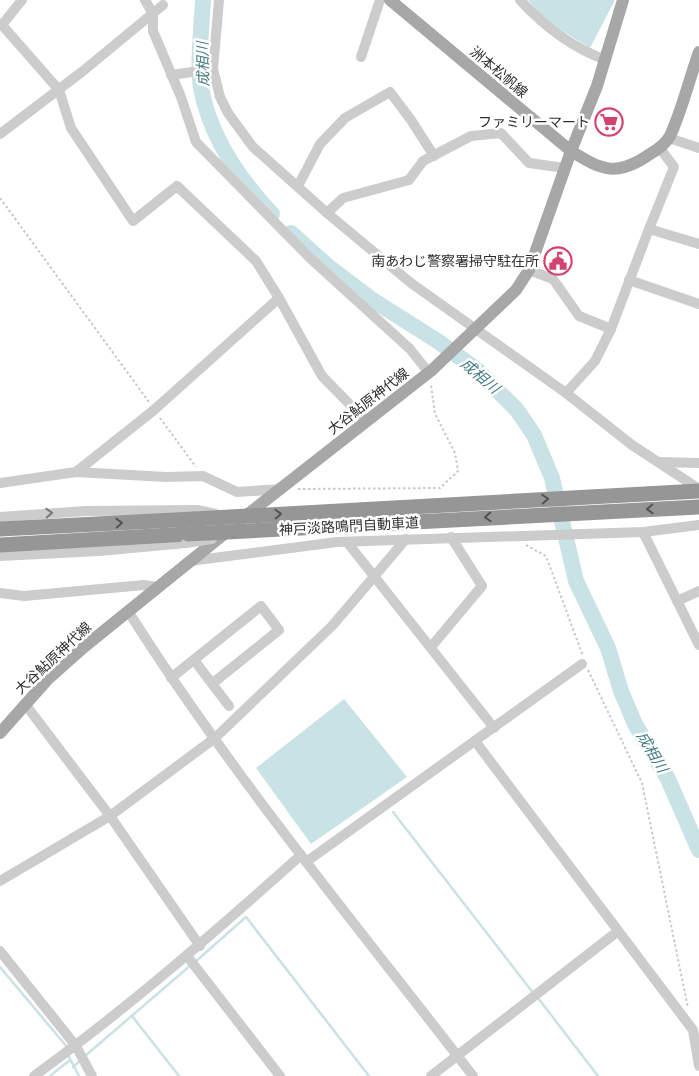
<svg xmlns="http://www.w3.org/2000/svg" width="699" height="1076" font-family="Arial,'Noto Sans JP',sans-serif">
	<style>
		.water { fill: #c9e2e6 }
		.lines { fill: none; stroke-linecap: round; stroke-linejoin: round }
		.stream { stroke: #c9e2e6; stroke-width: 2.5 }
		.river { stroke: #c9e2e6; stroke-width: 16 }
		.path { stroke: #c9c9c9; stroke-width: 2; stroke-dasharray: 2.5 2.5; stroke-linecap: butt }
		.minor { stroke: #ccc; stroke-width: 10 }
		.major { stroke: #a7a7a7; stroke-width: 12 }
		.highway { stroke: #969696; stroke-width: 15 }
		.minor-bridge { stroke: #ccc; stroke-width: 10 }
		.highway-bridge { stroke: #969696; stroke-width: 15 }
		.oneway { stroke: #535353 }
		.oneway2 { stroke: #767676 }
		.labels { text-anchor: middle; stroke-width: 5; stroke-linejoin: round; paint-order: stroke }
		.street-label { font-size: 14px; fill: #2f2f2f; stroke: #fff }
		.poi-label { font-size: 14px; fill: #2f2f2f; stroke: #fff; text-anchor: end }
		.water-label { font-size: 15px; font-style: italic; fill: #457d89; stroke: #fff }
	</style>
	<rect width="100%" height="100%" fill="#fff"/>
	<g class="water">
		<path d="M528 0H615L590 48 545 20Z"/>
		<path d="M344 699 407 777 311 844 256 768Z"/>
	</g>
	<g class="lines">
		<g class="stream">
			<path d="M393 812 534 994"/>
			<path d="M195 962 246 917 369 1076"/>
			<path d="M0 967 67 1047"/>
			<path d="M538 998 598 1076"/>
			<path d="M132 1016 179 1076"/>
			<path d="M68 1055 79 1076"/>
			<path d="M85 1056 191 965"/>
			<path d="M73 1067 81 1060"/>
			<path d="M50 1076 70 1060"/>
		</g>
		<g class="river">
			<path d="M203 0C202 26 197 64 201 88 210 136 239 179 272 214"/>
			<path d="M291 233 330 268 371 299 439 342 477 370 517 410 534 435 552 478 576 581 608 648 621 691 635 724 668 779 699 850"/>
		</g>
		<g class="path">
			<path d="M0 198 149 402"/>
			<path d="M160 418 196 467"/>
			<path d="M298 489 440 488 458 471 455 453 435 414 431 385"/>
			<path d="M526 545 546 556 583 656"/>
			<path d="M588 670 642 783 688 1008"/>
		</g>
		<g class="minor">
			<path d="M22 0 2 25 59 90 71 128 133 221 177 186 256 261 279 298 322 376 366 421"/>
			<path d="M145 0 153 14V31L181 97 196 142 310 258 410 349 429 373"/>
			<path d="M219 0 213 69 220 97 228 113 253 147 327 213 411 283 566 393 632 445 699 489"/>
			<path d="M520 0C544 26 573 48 606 60"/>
			<path d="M361 57 380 0"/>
			<path d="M171 75 213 69"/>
			<path d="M0 134 83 71 163 5"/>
			<path d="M669 138 699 148"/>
			<path d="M298 186 320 144 345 118 390 92 411 120 434 156"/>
			<path d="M327 213 343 198 409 180 423 161 471 136 501 133 529 163 565 168"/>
			<path d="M649 229 674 167 659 147"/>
			<path d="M529 270 553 279 579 316 611 329"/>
			<path d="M629 280 699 304"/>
			<path d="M566 393 595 361 611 329 649 229 699 244"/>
			<path d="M659 462 699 463"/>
			<path d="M76 472 154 410 279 298"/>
			<path d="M0 483 76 472 166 477 203 476 237 492 282 489"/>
			<path d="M0 517 86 511 197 510 216 514"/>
			<path d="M643 532 699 645"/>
			<path d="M347 542 494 728"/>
			<path d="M0 556 99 551 186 543"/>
			<path d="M190 561 337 542 643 532 699 525"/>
			<path d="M0 593 24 596 144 585 157 587"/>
			<path d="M677 601 699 591"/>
			<path d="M128 611C231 774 355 923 473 1076"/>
			<path d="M431 647 482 586 451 537"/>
			<path d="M194 660 229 706"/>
			<path d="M171 678 261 606 279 630 213 683"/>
			<path d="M25 704 110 816 200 946"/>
			<path d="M475 741 693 1030 699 1066"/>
			<path d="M306 862 582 664"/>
			<path d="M0 881 110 816 215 738 332 626 406 539"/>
			<path d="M0 951 76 1046 92 1076"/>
			<path d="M187 956 280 1076"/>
			<path d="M34 1076C128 1008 215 932 301 855"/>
			<path d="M431 1076 613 935"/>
		</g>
		<g class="major">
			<path d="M390 0 571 151C603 171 617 177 650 154 657 150 666 143 670 136 682 110 689 80 699 52"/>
			<path d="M243 518 432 370 516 290 529 270 571 151 597 86 623 0"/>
			<path d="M0 733 48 679 84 647 224 534"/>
		</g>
		<g class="highway">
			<path d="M0 529 194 519"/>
			<path d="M0 545 188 534"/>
		</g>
		<path class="minor-bridge" d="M186 543 212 539"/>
		<g class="highway-bridge">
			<path d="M194 519 699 491"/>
			<path d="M188 534 699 507"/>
		</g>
	</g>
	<defs><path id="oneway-chevron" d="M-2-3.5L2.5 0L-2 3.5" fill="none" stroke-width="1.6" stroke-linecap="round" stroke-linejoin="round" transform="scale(1.25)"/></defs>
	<g class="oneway">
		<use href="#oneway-chevron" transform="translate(545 499) rotate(-3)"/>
		<use href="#oneway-chevron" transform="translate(650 509) rotate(177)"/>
		<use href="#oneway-chevron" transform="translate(278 514) rotate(-3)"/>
		<use href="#oneway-chevron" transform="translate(488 517) rotate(177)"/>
		<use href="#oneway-chevron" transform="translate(119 523) rotate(-3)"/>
	</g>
	<use class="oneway2" href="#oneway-chevron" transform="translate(49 513) rotate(-3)"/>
	<defs>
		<g id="supermarket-ring" transform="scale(1.4375)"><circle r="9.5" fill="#fff" stroke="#d4436d" stroke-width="1.5"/><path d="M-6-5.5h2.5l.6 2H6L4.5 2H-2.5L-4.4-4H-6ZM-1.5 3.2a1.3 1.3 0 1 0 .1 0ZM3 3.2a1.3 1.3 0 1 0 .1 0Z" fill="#d4436d"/></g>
		<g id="civic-ring" transform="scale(1.4375)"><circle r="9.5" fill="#fff" stroke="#d4436d" stroke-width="1.5"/><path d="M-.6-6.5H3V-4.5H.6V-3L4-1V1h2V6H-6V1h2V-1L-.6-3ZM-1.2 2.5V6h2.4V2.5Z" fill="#d4436d"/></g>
	</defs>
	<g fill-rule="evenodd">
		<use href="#supermarket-ring" x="609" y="122"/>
		<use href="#civic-ring" x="558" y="261"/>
	</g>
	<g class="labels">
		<g class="street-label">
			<text transform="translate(499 72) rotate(40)" y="5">洲本松帆線</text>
			<text transform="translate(368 401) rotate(-38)" y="5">大谷鮎原神代線</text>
			<text transform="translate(349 526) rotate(-3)" y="5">神戸淡路鳴門自動車道</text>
			<text transform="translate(53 658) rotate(-43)" y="5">大谷鮎原神代線</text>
		</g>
		<g class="poi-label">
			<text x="590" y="127">ファミリーマート</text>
			<text x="539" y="266">南あわじ警察署掃守駐在所</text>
		</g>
		<g class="water-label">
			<text transform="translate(203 64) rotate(-91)" y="5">成相川</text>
			<text transform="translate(480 376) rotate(40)" y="5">成相川</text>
			<text transform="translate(652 752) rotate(59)" y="5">成相川</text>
		</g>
	</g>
</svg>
